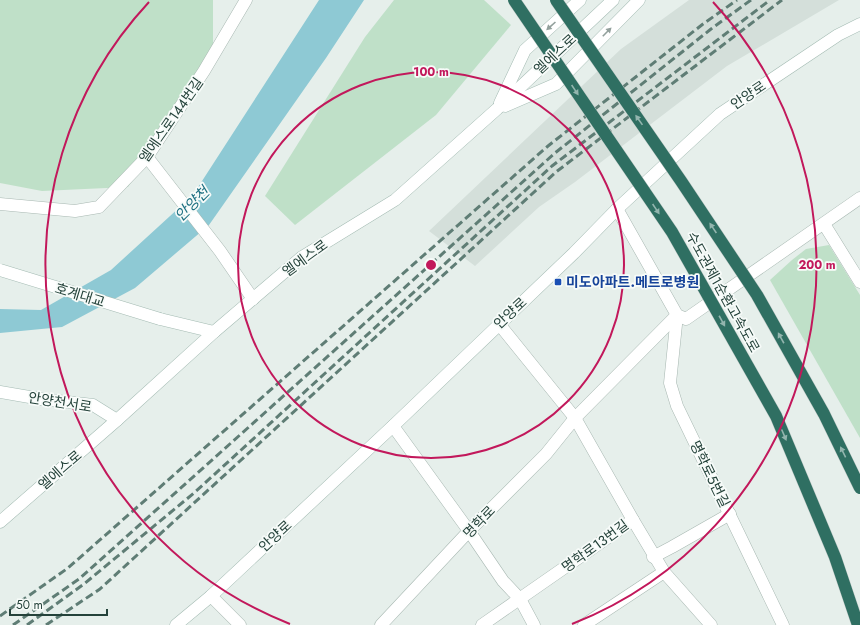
<svg xmlns="http://www.w3.org/2000/svg" width="860" height="625" font-family="Jost,'Noto Sans KR',sans-serif">
	<style>
		.built { fill: #d4dfda }
		.green { fill: #bfe0c8 }
		.water { fill: #8ec9d4 }
		.lines { fill: none; stroke-linecap: round; stroke-linejoin: round }
		.street-casing { stroke: #a8b8b2; stroke-width: 13 }
		.secondary-casing { stroke: #a4bbb3; stroke-width: 13 }
		.street { stroke: #fff; stroke-width: 12 }
		.secondary { stroke: #fff; stroke-width: 12 }
		.rail { stroke: #5f7d75; stroke-width: 3; stroke-dasharray: 8 4; stroke-linecap: butt }
		.secondary-bridge-casing { stroke: #a4bbb3; stroke-width: 13; stroke-linecap: butt }
		.highway-bridge-casing { stroke: #c2cac8; stroke-width: 13; stroke-linecap: butt }
		.secondary-bridge { stroke: #fff; stroke-width: 12 }
		.highway-bridge { stroke: #2f6f62; stroke-width: 12 }
		.oneway { fill: #92a09c }
		.oneway2 { fill: #93b5ae }
		.ring { fill: none; stroke: #c2185b; stroke-width: 2 }
		.transit-dot { fill: #1a4fb4; stroke: #f7fbf9; stroke-width: 1.5 }
		.labels { text-anchor: middle; stroke-width: 3.5; stroke-linejoin: round; paint-order: stroke }
		.street-label { font-size: 14px; fill: #24423a; stroke: #f7fbf9 }
		.transit-label { font-size: 14px; font-weight: bold; fill: #164399; stroke: #f7fbf9; text-anchor: start }
		.water-label { font-size: 15px; font-style: italic; fill: #1c6f80; stroke: #f7fbf9 }
		.centre { fill: #c2185b; stroke: #f7fbf9; stroke-width: 2 }
		.ring-label { font-size: 12px; text-anchor: middle; font-weight: bold; fill: #c2185b; stroke: #f7fbf9; stroke-width: 3.5; stroke-linejoin: round; paint-order: stroke }
	</style>
	<rect width="100%" height="100%" fill="#e6efeb"/>
	<path class="built" d="M689 0H839L727 66 575 182 539 207 475 266 429 231 621 49Z"/>
	<g class="green">
		<path d="M0 0H213V56L128 187 42 191 0 183Z"/>
		<path d="M394 0H484L511 25 436 115 295 225 265 196 365 37Z"/>
		<path d="M829 245 860 295V438L770 280 792 260 806 249Z"/>
	</g>
	<path class="water" d="M319 0H364L326 58 209 225 135 288 62 327 0 333V309L41 310 111 270 193 195Z"/>
	<g class="lines">
		<g class="street-casing">
			<g id="street">
				<path d="M147 157 220 251 253 299"/>
				<path d="M0 204 75 211 99 207 147 157 204 71 246 0"/>
				<path d="M617 209 677 315 686 319 860 198"/>
				<path d="M824 224 860 282"/>
				<path d="M677 315 670 383 677 406 783 625"/>
				<path d="M393 426 469 531 503 581 520 599 534 625"/>
				<path d="M633 520 664 572 711 625"/>
				<path d="M653 557 672 547 730 514"/>
				<path d="M211 596 240 625"/>
				<path d="M381 625 469 531 546 454 575 418 677 315"/>
				<path d="M482 625 633 520 575 418 499 324"/>
				<path d="M584 625 664 572"/>
			</g>
		</g>
		<g class="secondary-casing">
			<g id="secondary">
				<path d="M500 103 525 50 580 0"/>
				<path d="M505 106 556 84 639 0"/>
				<path d="M160 319 214 332"/>
				<path d="M0 392 41 399 93 405 117 420"/>
				<path d="M0 522 117 420 214 332 302 257 395 200 497 109 613 0"/>
				<path d="M176 625 211 596 393 426 574 253 617 209 720 114 838 35 860 24"/>
			</g>
		</g>
		<use href="#street" class="street"/>
		<use href="#secondary" class="secondary"/>
		<g class="rail">
			<path d="M0 616 68 568 548 146 703 24 737 0"/>
			<path d="M13 625 79 579 555 153 711 29 751 0"/>
			<path d="M27 625 84 584 194 493 552 166 770 0"/>
			<path d="M46 625 100 589 556 172 782 0"/>
		</g>
		<g class="secondary-bridge-casing">
			<path id="secondary-bridge" d="M0 270 160 319"/>
		</g>
		<g class="highway-bridge-casing">
			<g id="highway-bridge">
				<path d="M514 0 672 232 776 416 835 557 858 625"/>
				<path d="M556 0 681 181 757 295 824 414 860 488"/>
			</g>
		</g>
		<use href="#secondary-bridge" class="secondary-bridge"/>
		<use href="#highway-bridge" class="highway-bridge"/>
	</g>
	<defs><path id="oneway-solid" d="M-6-.8H1V-3.2L6.5 0L1 3.2V.8H-6Z"/></defs>
	<g class="oneway">
		<use href="#oneway-solid" transform="translate(551 26) rotate(138)"/>
		<use href="#oneway-solid" transform="translate(607 32) rotate(-45)"/>
	</g>
	<g class="oneway2">
		<use href="#oneway-solid" transform="translate(575 90) rotate(56)"/>
		<use href="#oneway-solid" transform="translate(639 120) rotate(-125)"/>
		<use href="#oneway-solid" transform="translate(656 209) rotate(56)"/>
		<use href="#oneway-solid" transform="translate(713 228) rotate(-124)"/>
		<use href="#oneway-solid" transform="translate(722 321) rotate(61)"/>
		<use href="#oneway-solid" transform="translate(781 338) rotate(-119)"/>
		<use href="#oneway-solid" transform="translate(784 435) rotate(67)"/>
		<use href="#oneway-solid" transform="translate(843 452) rotate(-116)"/>
	</g>
	<g class="ring">
		<circle cx="431" cy="265" r="193"/>
		<path d="M290 624A386 386 0 0 1 149 2M713 2A386 386 0 0 1 572 624"/>
	</g>
	<rect class="transit-dot" x="554" y="278" width="8" height="8" rx="2"/>
	<g class="labels">
		<g class="street-label">
			<text transform="translate(555 54) rotate(-43)" y="5">엘에스로</text>
			<text transform="translate(748 95) rotate(-34)" y="5">안양로</text>
			<text transform="translate(171 120) rotate(-55)" y="5">엘에스로144번길</text>
			<text transform="translate(305 258) rotate(-36)" y="5">엘에스로</text>
			<text transform="translate(723 292) rotate(61)" y="5">수도권제1순환고속도로</text>
			<text transform="translate(80 295) rotate(17)" y="5">호계대교</text>
			<text transform="translate(510 313) rotate(-43)" y="5">안양로</text>
			<text transform="translate(60 402) rotate(9)" y="5">안양천서로</text>
			<text transform="translate(60 470) rotate(-41)" y="5">엘에스로</text>
			<text transform="translate(710 474) rotate(64)" y="5">명학로5번길</text>
			<text transform="translate(479 522) rotate(-46)" y="5">명학로</text>
			<text transform="translate(275 536) rotate(-43)" y="5">안양로</text>
			<text transform="translate(595 546) rotate(-36)" y="5">명학로13번길</text>
		</g>
		<g class="transit-label">
			<text x="566" y="287">미도아파트.메트로병원</text>
		</g>
		<g class="water-label">
			<text transform="translate(192 204) rotate(-45)" y="5">안양천</text>
		</g>
	</g>
	<circle cx="431" cy="265" r="6" class="centre"/>
	<g class="ring-label">
		<text x="431" y="76">100 m</text>
		<text x="817" y="269">200 m</text>
	</g>
	<path d="M10 609v6h97v-6" fill="none" stroke="#24423a" stroke-width="2"/>
	<text x="16" y="609" font-size="12" fill="#24423a" stroke="#f7fbf9" stroke-width="3" paint-order="stroke">50 m</text>
</svg>
